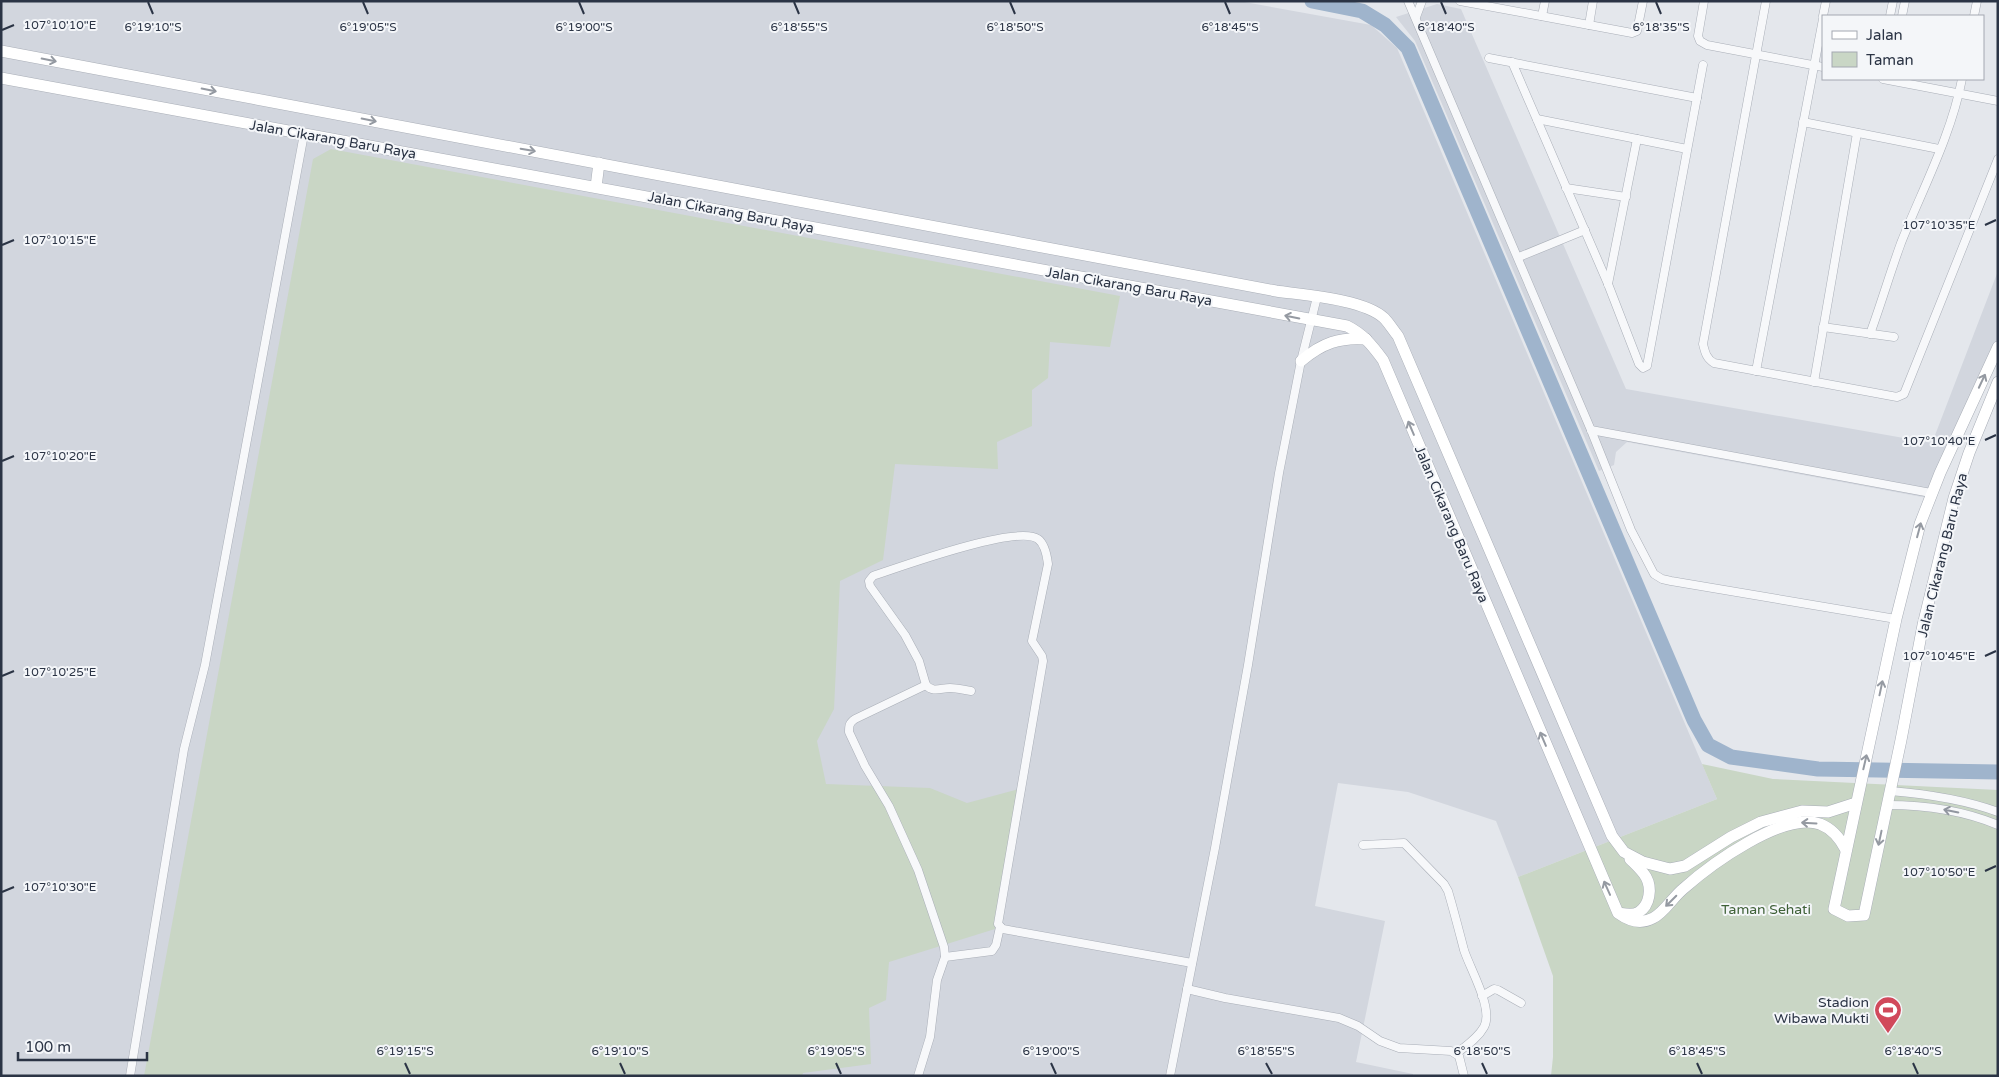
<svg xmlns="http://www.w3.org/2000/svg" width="1999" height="1077" font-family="'Varela Round',sans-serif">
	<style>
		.built { fill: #d2d6de }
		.green { fill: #c9d6c5 }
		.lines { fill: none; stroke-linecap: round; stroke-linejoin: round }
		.river { stroke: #9fb4cc; stroke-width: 15 }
		.street-casing { stroke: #a9aeb7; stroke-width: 9 }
		.secondary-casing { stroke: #a9aeb7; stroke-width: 12 }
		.street { stroke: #f7f8fa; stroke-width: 8 }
		.secondary { stroke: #fff; stroke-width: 11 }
		.oneway { stroke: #959aa2 }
		.oneway2 { stroke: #9196a0 }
		.ticks { fill: none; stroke: #2b3445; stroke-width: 2 }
		.labels { text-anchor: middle; stroke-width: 4; stroke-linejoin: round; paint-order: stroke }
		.street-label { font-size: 14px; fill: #2b3445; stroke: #f4f6f9 }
		.park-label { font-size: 14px; fill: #3f6138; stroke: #f4f6f9 }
		.poi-label { font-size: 14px; fill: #2b3445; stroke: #f4f6f9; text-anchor: end }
		.ticks-label { font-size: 12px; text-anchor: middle; fill: #2b3445; stroke: #f4f6f9; stroke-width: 4; stroke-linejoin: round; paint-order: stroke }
	</style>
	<rect width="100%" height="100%" fill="#e4e7ec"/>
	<g class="built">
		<path d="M1 1H1239L1371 25 1397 48 1717 799 1518 877 1496 821 1408 792 1338 783 1315 906 1385 921 1356 1062 1413 1074V1076H1Z"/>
		<path d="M1437 4 1461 9 1626 389 1932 443 1998 271V342L1933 499 1627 442 1616 452 1614 465 1599 471 1415 41 1396 17Z"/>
	</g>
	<g class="green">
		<path d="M331 149 1120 296 1110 347 1050 342 1048 378 1032 390V426L997 442 998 469 895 464 883 560 840 581 834 709 817 741 826 784 930 788 967 803 1023 788 995 929 889 962 886 1000 869 1008 871 1064 803 1073 802 1076H144L313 159Z"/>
		<path d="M1702 764 1773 779 1998 790V1076H1551L1553 1057V976L1518 877 1717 799Z"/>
	</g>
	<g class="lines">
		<path class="river" d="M1312 1 1362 11 1385 25 1408 48 1694 720 1708 745 1731 757 1818 769 1998 772"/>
		<g class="street-casing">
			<g id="street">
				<path d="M1408 1 1591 430 1631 530 1654 574 1662 579 1671 581 1896 619"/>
				<path d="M1460 1 1632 33 1637 31 1643 1"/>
				<path d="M1704 1 1698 36 1700 41 1707 45 1823 67"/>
				<path d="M1766 1 1703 344C1705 352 1706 358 1714 363L1897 397 1904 394 1998 159"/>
				<path d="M1542 16 1545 1"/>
				<path d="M1823 16 1826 1"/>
				<path d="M1890 16 1893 1"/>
				<path d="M1902 16 1905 1"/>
				<path d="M1974 16 1977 1"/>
				<path d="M1416 17 1422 1"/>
				<path d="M1589 25 1593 1"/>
				<path d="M1489 58 1697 98"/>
				<path d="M1512 62 1608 284 1639 364 1643 368 1647 366 1703 65"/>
				<path d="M1883 79 1998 101"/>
				<path d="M1537 119 1687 149"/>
				<path d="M1803 122 1939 149"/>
				<path d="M1566 188 1626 197"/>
				<path d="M1519 257 1585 230"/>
				<path d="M1608 284 1637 139"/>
				<path d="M1823 327 1894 337"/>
				<path d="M1870 334C1881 304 1890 273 1901 243 1922 190 1951 136 1962 79"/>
				<path d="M1756 371 1823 19"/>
				<path d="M1814 382 1857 133"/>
				<path d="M1591 430 1931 493"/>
				<path d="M926 685C933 693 941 688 950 688 957 688 964 690 971 691"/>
				<path d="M1890 791C1927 794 1963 799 1998 812"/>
				<path d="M1887 805C1925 805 1962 810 1998 825"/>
				<path d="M1363 845 1404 843 1444 884 1448 891C1454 911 1459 931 1464 950 1470 969 1494 1009 1484 1027 1478 1038 1466 1046 1457 1053"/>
				<path d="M945 957 992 951 996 945 1000 927"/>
				<path d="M1187 989 1225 998 1339 1018 1358 1026 1380 1041 1399 1048 1451 1051 1459 1056 1464 1076"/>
				<path d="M1482 996 1494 989 1498 990 1521 1003"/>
				<path d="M130 1076 184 749 205 665 304 134"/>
				<path d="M918 1076 930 1037 937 980 945 957 944 947 918 870 889 806 865 766 849 732C849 726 849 723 855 719L926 685 919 661 905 635 870 586 869 581 873 576C900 567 1018 524 1038 539 1045 544 1047 556 1048 564L1032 641 1042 656 1043 661 998 924 1003 929 1192 963"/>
				<path d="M1170 1076 1215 848 1248 665 1279 473 1301 361 1317 297"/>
			</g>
		</g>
		<g class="secondary-casing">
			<g id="secondary">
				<path d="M1 51 1276 291C1303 295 1364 299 1384 318 1389 323 1393 330 1398 336L1612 836 1624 852 1643 862 1670 869 1685 866 1731 837 1761 822 1802 811 1828 812 1856 803"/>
				<path d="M1 78 1347 326C1363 334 1372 345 1383 360L1618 913C1629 921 1640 925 1653 918 1663 914 1674 896 1683 889 1710 865 1783 811 1820 824 1833 829 1840 838 1846 850"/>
				<path d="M596 187 599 163"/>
				<path d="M1998 347 1940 473 1920 524 1896 619 1834 909 1848 916 1864 915 1901 740 1923 625 1954 498 1969 453 1998 382"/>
				<path d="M1301 361C1322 343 1340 337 1366 339"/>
				<path d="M1619 913C1625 914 1633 916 1639 912 1650 905 1652 888 1646 877 1642 870 1635 864 1630 859"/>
			</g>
		</g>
		<use href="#street" class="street"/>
		<use href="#secondary" class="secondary"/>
	</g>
	<defs><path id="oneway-shaft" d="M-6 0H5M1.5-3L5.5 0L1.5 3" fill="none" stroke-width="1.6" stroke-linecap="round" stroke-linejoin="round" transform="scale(1.25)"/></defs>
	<g class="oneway">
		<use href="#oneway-shaft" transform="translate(49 60) rotate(11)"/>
		<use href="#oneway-shaft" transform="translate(209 90) rotate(11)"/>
		<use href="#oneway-shaft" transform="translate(369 120) rotate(11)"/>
		<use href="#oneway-shaft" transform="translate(528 150) rotate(10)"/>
		<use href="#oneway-shaft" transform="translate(1292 317) rotate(-169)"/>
		<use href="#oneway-shaft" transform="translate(1982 381) rotate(-65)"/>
		<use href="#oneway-shaft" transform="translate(1411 428) rotate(-113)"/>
		<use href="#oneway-shaft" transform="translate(1919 530) rotate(-75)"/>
		<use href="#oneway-shaft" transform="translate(1881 688) rotate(-78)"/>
		<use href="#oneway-shaft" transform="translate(1543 739) rotate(-113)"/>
		<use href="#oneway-shaft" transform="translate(1865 762) rotate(-77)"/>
		<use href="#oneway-shaft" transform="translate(1809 823) rotate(-177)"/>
		<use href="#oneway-shaft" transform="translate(1880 838) rotate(102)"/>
		<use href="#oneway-shaft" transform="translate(1607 888) rotate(-114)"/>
		<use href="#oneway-shaft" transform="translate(1671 901) rotate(135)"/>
	</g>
	<use class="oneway2" href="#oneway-shaft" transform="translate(1951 811) rotate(-169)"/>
	<path class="ticks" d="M148 2 153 14M363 2 368 14M579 2 584 14M794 2 799 14M1010 2 1015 14M1225 2 1230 14M1441 2 1446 14M1656 2 1661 14M2 30 14 25M1985 225 1996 220M2 245 14 240M1985 440 1996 435M2 461 14 456M1985 656 1996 651M2 676 14 671M1985 871 1996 866M2 892 14 887M405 1063 410 1074M620 1063 625 1074M836 1063 841 1074M1051 1063 1056 1074M1266 1063 1272 1074M1482 1063 1487 1074M1697 1063 1702 1074M1913 1063 1918 1074"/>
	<defs>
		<g id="stadium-pin" transform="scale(1.4375)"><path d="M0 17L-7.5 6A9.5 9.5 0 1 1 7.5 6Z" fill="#d1495b" stroke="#f4f6f9"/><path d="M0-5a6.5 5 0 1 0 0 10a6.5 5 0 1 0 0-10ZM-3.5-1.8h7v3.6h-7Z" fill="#fff"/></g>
	</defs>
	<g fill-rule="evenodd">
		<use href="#stadium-pin" x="1888" y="1010"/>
	</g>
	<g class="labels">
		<g class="street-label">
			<text transform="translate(333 139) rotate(10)" y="5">Jalan Cikarang Baru Raya</text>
			<text transform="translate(731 212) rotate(11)" y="5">Jalan Cikarang Baru Raya</text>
			<text transform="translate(1129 286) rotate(10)" y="5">Jalan Cikarang Baru Raya</text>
			<text transform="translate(1452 524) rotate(67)" y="5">Jalan Cikarang Baru Raya</text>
			<text transform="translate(1942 555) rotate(-76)" y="5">Jalan Cikarang Baru Raya</text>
		</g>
		<g class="park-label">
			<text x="1766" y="914">Taman Sehati</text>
		</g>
		<g class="poi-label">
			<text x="1869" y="1007">Stadion<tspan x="1869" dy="16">Wibawa Mukti</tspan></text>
		</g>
	</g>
	<g class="ticks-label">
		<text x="60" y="29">107°10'10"E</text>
		<text x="1661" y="31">6°18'35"S</text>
		<text x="153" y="31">6°19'10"S</text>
		<text x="368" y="31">6°19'05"S</text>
		<text x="584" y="31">6°19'00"S</text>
		<text x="799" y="31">6°18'55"S</text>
		<text x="1015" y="31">6°18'50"S</text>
		<text x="1230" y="31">6°18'45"S</text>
		<text x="1446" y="31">6°18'40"S</text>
		<text x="1939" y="229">107°10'35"E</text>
		<text x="60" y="244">107°10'15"E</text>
		<text x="1939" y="445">107°10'40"E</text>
		<text x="60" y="460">107°10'20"E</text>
		<text x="1939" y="660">107°10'45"E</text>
		<text x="60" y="676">107°10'25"E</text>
		<text x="1939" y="876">107°10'50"E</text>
		<text x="60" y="891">107°10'30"E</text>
		<text x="405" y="1055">6°19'15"S</text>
		<text x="620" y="1055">6°19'10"S</text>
		<text x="836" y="1055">6°19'05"S</text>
		<text x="1051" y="1055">6°19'00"S</text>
		<text x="1266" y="1055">6°18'55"S</text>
		<text x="1482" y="1055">6°18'50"S</text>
		<text x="1697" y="1055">6°18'45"S</text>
		<text x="1913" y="1055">6°18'40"S</text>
	</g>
	<rect width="1999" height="1077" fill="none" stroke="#2b3445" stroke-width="5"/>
	<rect x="1822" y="15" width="162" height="65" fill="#f4f6f9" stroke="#a4a8b1"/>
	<rect x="1832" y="31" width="25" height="8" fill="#ffffff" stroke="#a4a8b1"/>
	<text x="1866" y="40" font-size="15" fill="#2b3445">Jalan</text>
	<rect x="1832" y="52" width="25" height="15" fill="#c9d6c5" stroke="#a4a8b1"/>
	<text x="1866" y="65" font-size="15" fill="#2b3445">Taman</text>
	<path d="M18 1052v8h129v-8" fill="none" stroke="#2b3445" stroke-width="2.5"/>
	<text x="25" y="1052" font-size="15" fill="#2b3445" stroke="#f4f6f9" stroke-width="4" paint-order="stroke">100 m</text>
</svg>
